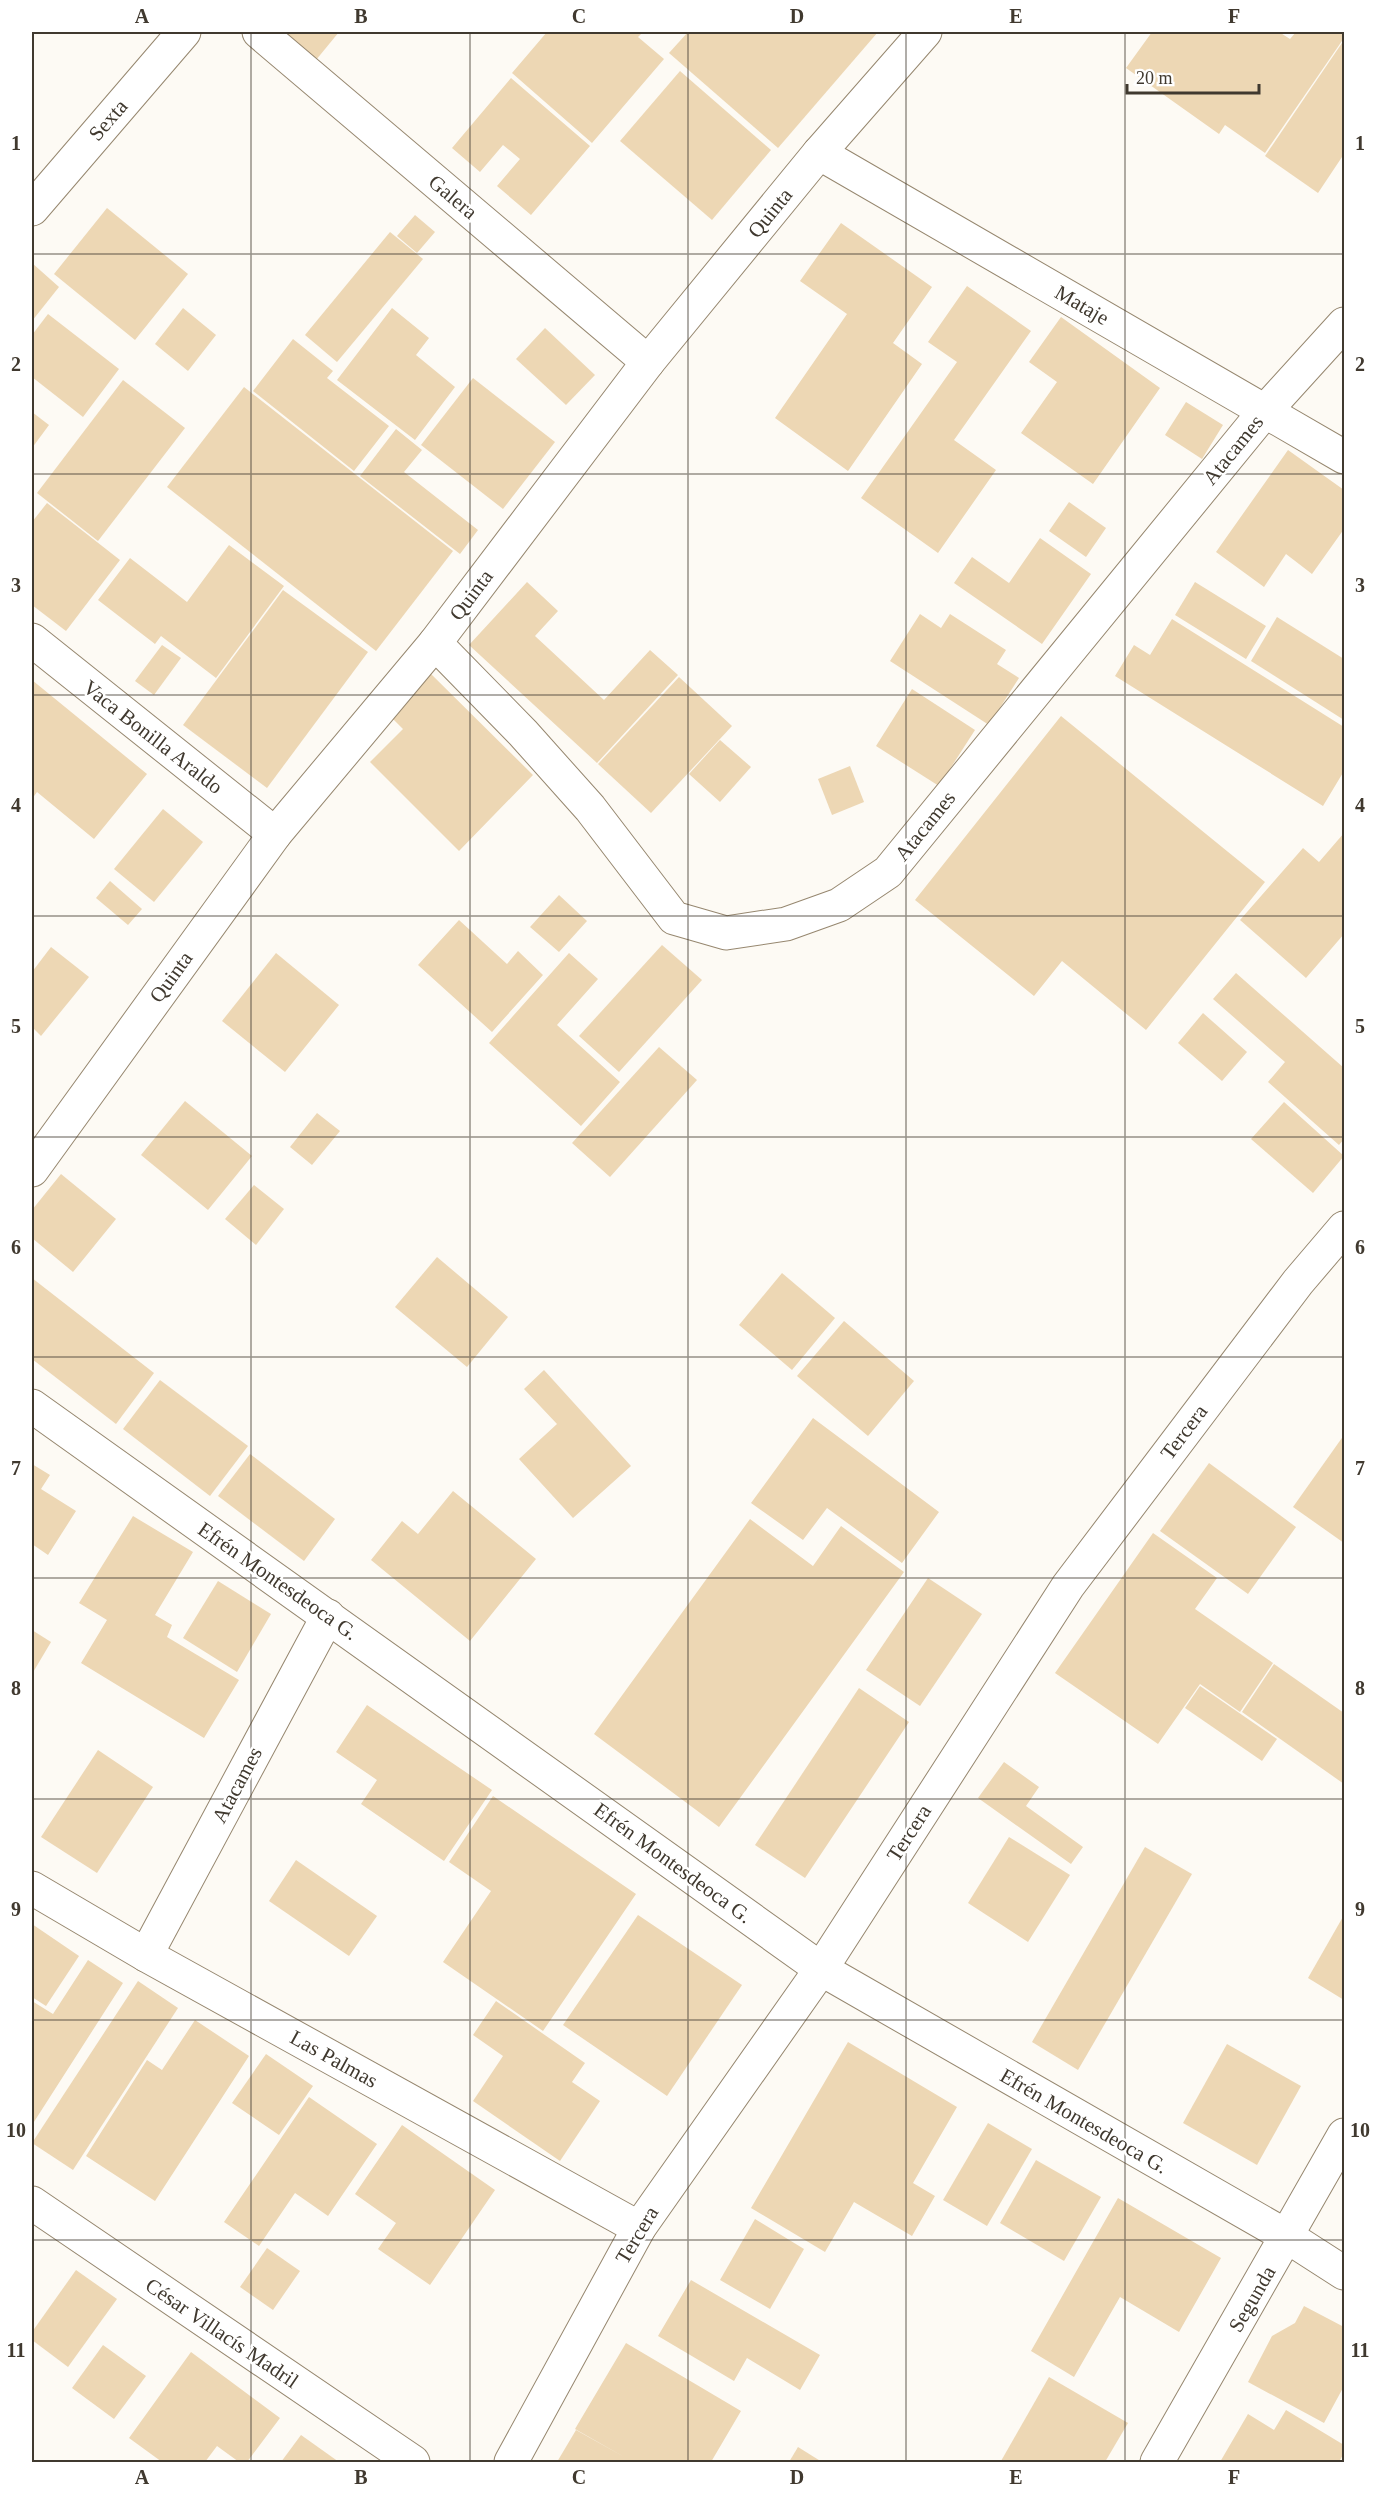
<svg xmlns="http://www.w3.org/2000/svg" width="1376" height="2494" font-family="'Times New Roman',serif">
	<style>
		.building { fill: #edd7b4 }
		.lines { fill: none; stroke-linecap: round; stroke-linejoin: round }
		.minor-casing { stroke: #96876f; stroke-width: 35 }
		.minor { stroke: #fff; stroke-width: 33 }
		.grid { fill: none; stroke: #40392f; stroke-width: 1.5; stroke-opacity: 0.55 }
		.labels { text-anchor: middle; stroke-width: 5; stroke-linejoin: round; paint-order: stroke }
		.street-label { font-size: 21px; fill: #40392f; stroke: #fff }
		.neatline { fill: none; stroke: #40392f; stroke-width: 2 }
		.grid-label { font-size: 20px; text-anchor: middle; font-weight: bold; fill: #40392f }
	</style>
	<rect width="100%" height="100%" fill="#fdfaf4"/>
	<g class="building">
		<path d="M281 32H339L316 60Z"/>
		<path d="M547 32H643L638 37 664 59 592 143 512 73Z"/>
		<path d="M688 32H878L778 148 669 53Z"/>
		<path d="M1152 32H1279L1290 39 1296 32H1344V38L1265 153 1225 125 1219 134 1126 68Z"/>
		<path d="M1344 40V154L1318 193 1265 156Z"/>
		<path d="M680 71 771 150 712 220 620 141Z"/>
		<path d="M511 78 590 146 531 215 497 186 520 159 503 145 480 172 452 148Z"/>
		<path d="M107 208 188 274 135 340 54 274Z"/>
		<path d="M415 215 435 232 417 253 397 236Z"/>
		<path d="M841 223 932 287 893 343 922 364 848 471 775 418 847 314 800 281Z"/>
		<path d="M390 232 423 259 337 362 305 335Z"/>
		<path d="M32 263 59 287 32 321Z"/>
		<path d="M967 286 1031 331 954 440 996 470 938 553 861 498 957 362 928 342Z"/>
		<path d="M183 308 216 335 188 371 155 344Z"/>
		<path d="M392 308 429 338 416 355 455 387 415 440 337 380Z"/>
		<path d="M48 314 119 369 83 417 32 377V335Z"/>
		<path d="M1061 317 1160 388 1093 484 1021 433 1057 382 1029 362Z"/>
		<path d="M545 328 595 375 566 405 516 359Z"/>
		<path d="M293 339 333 371 327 378 389 426 354 471 253 391Z"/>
		<path d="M473 378 555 442 503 509 421 445Z"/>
		<path d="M123 380 185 428 98 541 37 493Z"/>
		<path d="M244 387 453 551 376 651 167 487Z"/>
		<path d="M1186 402 1223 425 1202 459 1165 435Z"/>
		<path d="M32 412 49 425 32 448Z"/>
		<path d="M396 429 422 450 404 472 478 530 460 554 360 476Z"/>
		<path d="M1288 450 1344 490V529L1312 574 1286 554 1264 587 1216 552Z"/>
		<path d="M1069 502 1106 528 1086 557 1049 531Z"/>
		<path d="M47 503 120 560 66 631 32 605V522Z"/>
		<path d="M1040 538 1091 574 1042 644 954 583 972 557 1009 583Z"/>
		<path d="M229 545 284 586 216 678 161 636 155 644 98 600 130 558 187 602Z"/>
		<path d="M527 582 558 611 535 636 604 700 650 650 678 675 597 763 469 645Z"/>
		<path d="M1195 582 1266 626 1246 659 1175 615Z"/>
		<path d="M283 590 368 652 267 788 183 725Z"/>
		<path d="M920 614 941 628 950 614 1006 650 997 664 1019 678 989 725 890 661Z"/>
		<path d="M1277 617 1344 659V720L1251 661Z"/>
		<path d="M1172 619 1344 727V771L1323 806 1115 676 1134 645 1150 655Z"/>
		<path d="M162 645 181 658 154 695 135 681Z"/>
		<path d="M429 672 533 775 459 851 370 762 403 729 388 714Z"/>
		<path d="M679 677 732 726 651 813 598 764Z"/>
		<path d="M32 680 147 774 94 839 37 792 32 799Z"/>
		<path d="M912 689 975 730 939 786 876 746Z"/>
		<path d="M1061 716 1265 882 1146 1030 1062 961 1034 996 915 900Z"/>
		<path d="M720 740 751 767 720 802 689 774Z"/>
		<path d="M850 766 864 802 832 815 818 779Z"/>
		<path d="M163 809 203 842 154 902 114 869Z"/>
		<path d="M1344 833V934L1306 978 1240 920 1303 848 1319 862Z"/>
		<path d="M110 881 142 909 128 925 96 898Z"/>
		<path d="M559 895 587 921 559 952 530 927Z"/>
		<path d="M459 920 507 964 518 951 543 975 492 1032 418 965Z"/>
		<path d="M662 945 702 980 619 1072 579 1036Z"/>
		<path d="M51 947 89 977 41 1036 32 1027V972Z"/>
		<path d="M276 953 339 1005 285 1072 222 1021Z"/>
		<path d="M569 953 598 979 557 1025 620 1082 581 1126 489 1043Z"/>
		<path d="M1236 973 1344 1068V1139L1339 1145 1268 1082 1285 1062 1213 999Z"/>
		<path d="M1203 1013 1247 1052 1222 1081 1178 1043Z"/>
		<path d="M659 1047 697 1080 610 1177 572 1143Z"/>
		<path d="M185 1101 252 1156 208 1210 141 1155Z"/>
		<path d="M1284 1102 1344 1156 1313 1193 1251 1139Z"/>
		<path d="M317 1113 340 1131 312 1165 290 1147Z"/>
		<path d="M61 1174 116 1219 73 1272 32 1238V1210Z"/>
		<path d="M254 1185 284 1209 256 1245 225 1219Z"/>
		<path d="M437 1257 508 1317 467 1367 395 1307Z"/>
		<path d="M782 1273 835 1318 792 1370 739 1325Z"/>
		<path d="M32 1278 154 1373 116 1424 32 1359Z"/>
		<path d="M844 1321 914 1381 868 1436 797 1376Z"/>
		<path d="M544 1370 631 1466 573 1518 519 1459 557 1424 524 1389Z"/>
		<path d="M160 1380 248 1446 210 1496 123 1429Z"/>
		<path d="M813 1418 939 1512 902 1563 827 1508 803 1540 751 1503Z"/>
		<path d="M1344 1435V1543L1293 1507Z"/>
		<path d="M250 1454 335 1519 304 1561 218 1496Z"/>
		<path d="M1209 1463 1296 1527 1248 1594 1160 1531Z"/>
		<path d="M32 1464 50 1475 41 1489 76 1511 48 1555 32 1544Z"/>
		<path d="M453 1491 536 1559 470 1641 371 1560 402 1521 418 1534Z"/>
		<path d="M133 1516 193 1552 155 1615 172 1625 167 1637 239 1680 204 1738 81 1663 107 1620 79 1603Z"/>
		<path d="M750 1519 813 1566 841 1526 904 1572 719 1827 594 1734Z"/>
		<path d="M1153 1533 1217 1578 1195 1609 1273 1663 1240 1712 1200 1684 1158 1744 1055 1673Z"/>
		<path d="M928 1578 982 1614 920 1706 866 1670Z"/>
		<path d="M218 1581 271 1614 237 1672 183 1638Z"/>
		<path d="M32 1630 51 1642 32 1674Z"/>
		<path d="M1274 1664 1344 1713V1784L1242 1712Z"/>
		<path d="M1200 1686 1277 1739 1262 1761 1185 1708Z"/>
		<path d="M859 1688 909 1722 805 1878 755 1845Z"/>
		<path d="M367 1705 492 1790 444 1861 361 1804 377 1780 336 1752Z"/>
		<path d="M98 1750 153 1787 97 1873 41 1837Z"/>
		<path d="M1004 1762 1039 1787 1026 1806 1083 1847 1071 1864 978 1798Z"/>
		<path d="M493 1796 636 1894 543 2031 443 1962 491 1891 449 1862Z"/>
		<path d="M1009 1837 1070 1875 1028 1942 968 1903Z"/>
		<path d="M1145 1847 1192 1874 1078 2070 1032 2042Z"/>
		<path d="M296 1860 377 1916 349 1956 269 1901Z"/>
		<path d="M638 1915 742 1985 667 2096 563 2025Z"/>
		<path d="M1344 1915V2000L1308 1978Z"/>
		<path d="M32 1924 79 1956 46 2006 32 1997Z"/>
		<path d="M88 1960 123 1983 32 2125V2001L53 2014Z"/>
		<path d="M138 1981 178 2008 73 2170 32 2143Z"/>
		<path d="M496 2001 585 2063 572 2082 600 2101 560 2161 473 2101 503 2056 473 2035Z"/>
		<path d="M195 2020 249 2056 155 2201 86 2156 147 2060 162 2070Z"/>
		<path d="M848 2042 957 2107 913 2183 935 2196 912 2236 854 2202 825 2252 751 2208Z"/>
		<path d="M1227 2044 1301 2086 1257 2165 1183 2123Z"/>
		<path d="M266 2054 313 2086 279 2135 232 2103Z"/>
		<path d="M309 2097 377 2144 328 2216 295 2193 259 2246 224 2222Z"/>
		<path d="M988 2123 1032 2149 987 2226 943 2200Z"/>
		<path d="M402 2125 495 2190 430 2285 378 2249 396 2223 355 2194Z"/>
		<path d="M1036 2160 1101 2197 1064 2261 1000 2223Z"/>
		<path d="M1118 2198 1221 2258 1179 2332 1120 2297 1074 2377 1031 2351Z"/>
		<path d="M755 2219 804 2249 770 2309 720 2280Z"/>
		<path d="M267 2248 300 2271 273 2310 240 2287Z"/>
		<path d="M76 2270 117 2299 68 2367 32 2340V2332Z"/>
		<path d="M691 2280 820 2355 800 2390 747 2358 734 2381 658 2336Z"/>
		<path d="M1304 2306 1344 2327V2386L1324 2423 1248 2382 1272 2336 1295 2323Z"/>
		<path d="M626 2343 741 2411 711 2462H557L576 2430 626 2458 575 2429Z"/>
		<path d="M103 2345 146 2376 114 2419 72 2388Z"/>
		<path d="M191 2352 280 2418 247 2462H239L217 2446 205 2462H162L129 2438Z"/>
		<path d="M1049 2377 1128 2423 1105 2462 1001 2461Z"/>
		<path d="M1286 2410 1344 2445V2453L1339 2462H1220L1248 2414 1274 2430Z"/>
		<path d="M301 2435 339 2462H281Z"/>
		<path d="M798 2447 822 2462H789Z"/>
	</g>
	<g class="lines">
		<g class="minor-casing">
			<g id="minor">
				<path d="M259 32 648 362"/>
				<path d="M819 153 1344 457"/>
				<path d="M32 209 184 32"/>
				<path d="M32 640 275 834"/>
				<path d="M435 643 523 733 590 808 674 918 726 933 786 924 839 905 888 872 1265 411 1344 324"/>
				<path d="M32 1170 275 834 435 643 648 362 819 153 925 32"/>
				<path d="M32 1406 821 1969 1288 2237 1344 2273"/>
				<path d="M32 1888 146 1955 639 2228"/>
				<path d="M146 1955 328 1616"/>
				<path d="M32 2203 413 2462"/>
				<path d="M511 2462 639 2228 821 1969 1068 1586 1298 1282 1344 1228"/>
				<path d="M1157 2462 1344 2135"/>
			</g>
		</g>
		<use href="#minor" class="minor"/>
	</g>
	<path class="grid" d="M251 32V2462M470 32V2462M688 32V2462M906 32V2462M1125 32V2462M32 254H1344M32 474H1344M32 695H1344M32 916H1344M32 1137H1344M32 1357H1344M32 1578H1344M32 1799H1344M32 2020H1344M32 2240H1344"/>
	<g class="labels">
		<g class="street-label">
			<text transform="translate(108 120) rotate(-49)" y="7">Sexta</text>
			<text transform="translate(453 197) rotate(40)" y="7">Galera</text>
			<text transform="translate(770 213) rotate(-51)" y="7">Quinta</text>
			<text transform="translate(1082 305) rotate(30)" y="7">Mataje</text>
			<text transform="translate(1233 450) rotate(-51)" y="7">Atacames</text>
			<text transform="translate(471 595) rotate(-53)" y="7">Quinta</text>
			<text transform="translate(153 737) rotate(38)" y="7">Vaca Bonilla Araldo</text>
			<text transform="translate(925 826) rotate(-51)" y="7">Atacames</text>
			<text transform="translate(171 977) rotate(-54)" y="7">Quinta</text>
			<text transform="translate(1184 1432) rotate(-53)" y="7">Tercera</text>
			<text transform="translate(278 1581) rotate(35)" y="7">Efrén Montesdeoca G.</text>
			<text transform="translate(237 1785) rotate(-62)" y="7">Atacames</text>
			<text transform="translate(909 1833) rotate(-57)" y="7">Tercera</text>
			<text transform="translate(673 1863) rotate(36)" y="7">Efrén Montesdeoca G.</text>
			<text transform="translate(334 2059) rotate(29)" y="7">Las Palmas</text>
			<text transform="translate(1084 2121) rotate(30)" y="7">Efrén Montesdeoca G.</text>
			<text transform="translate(637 2235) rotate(-59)" y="7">Tercera</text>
			<text transform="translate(1252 2299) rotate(-60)" y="7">Segunda</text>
			<text transform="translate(222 2333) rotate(34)" y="7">César Villacís Madril</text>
		</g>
	</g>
	<rect width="1376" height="2494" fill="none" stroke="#ffffff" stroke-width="66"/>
	<path d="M1127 84v9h132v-9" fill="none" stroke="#40392f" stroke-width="3"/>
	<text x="1136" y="84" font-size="18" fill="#40392f" stroke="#ffffff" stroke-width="4.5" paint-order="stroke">20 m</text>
	<rect x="33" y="33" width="1310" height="2428" class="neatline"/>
	<g class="grid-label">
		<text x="142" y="23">A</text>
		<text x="361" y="23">B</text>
		<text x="579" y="23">C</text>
		<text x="797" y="23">D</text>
		<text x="1016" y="23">E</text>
		<text x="1234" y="23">F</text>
		<text x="16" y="150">1</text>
		<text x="1360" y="150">1</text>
		<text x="16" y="371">2</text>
		<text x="1360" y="371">2</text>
		<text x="16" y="592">3</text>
		<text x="1360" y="592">3</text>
		<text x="16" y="812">4</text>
		<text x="1360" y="812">4</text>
		<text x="16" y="1033">5</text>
		<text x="1360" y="1033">5</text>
		<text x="16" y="1254">6</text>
		<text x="1360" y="1254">6</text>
		<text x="16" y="1475">7</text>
		<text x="1360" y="1475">7</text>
		<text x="16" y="1695">8</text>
		<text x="1360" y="1695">8</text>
		<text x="16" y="1916">9</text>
		<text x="1360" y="1916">9</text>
		<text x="16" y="2137">10</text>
		<text x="1360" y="2137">10</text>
		<text x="16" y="2357">11</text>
		<text x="1360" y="2357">11</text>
		<text x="142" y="2484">A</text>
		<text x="361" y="2484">B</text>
		<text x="579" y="2484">C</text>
		<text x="797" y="2484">D</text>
		<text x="1016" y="2484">E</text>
		<text x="1234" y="2484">F</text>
	</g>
</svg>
